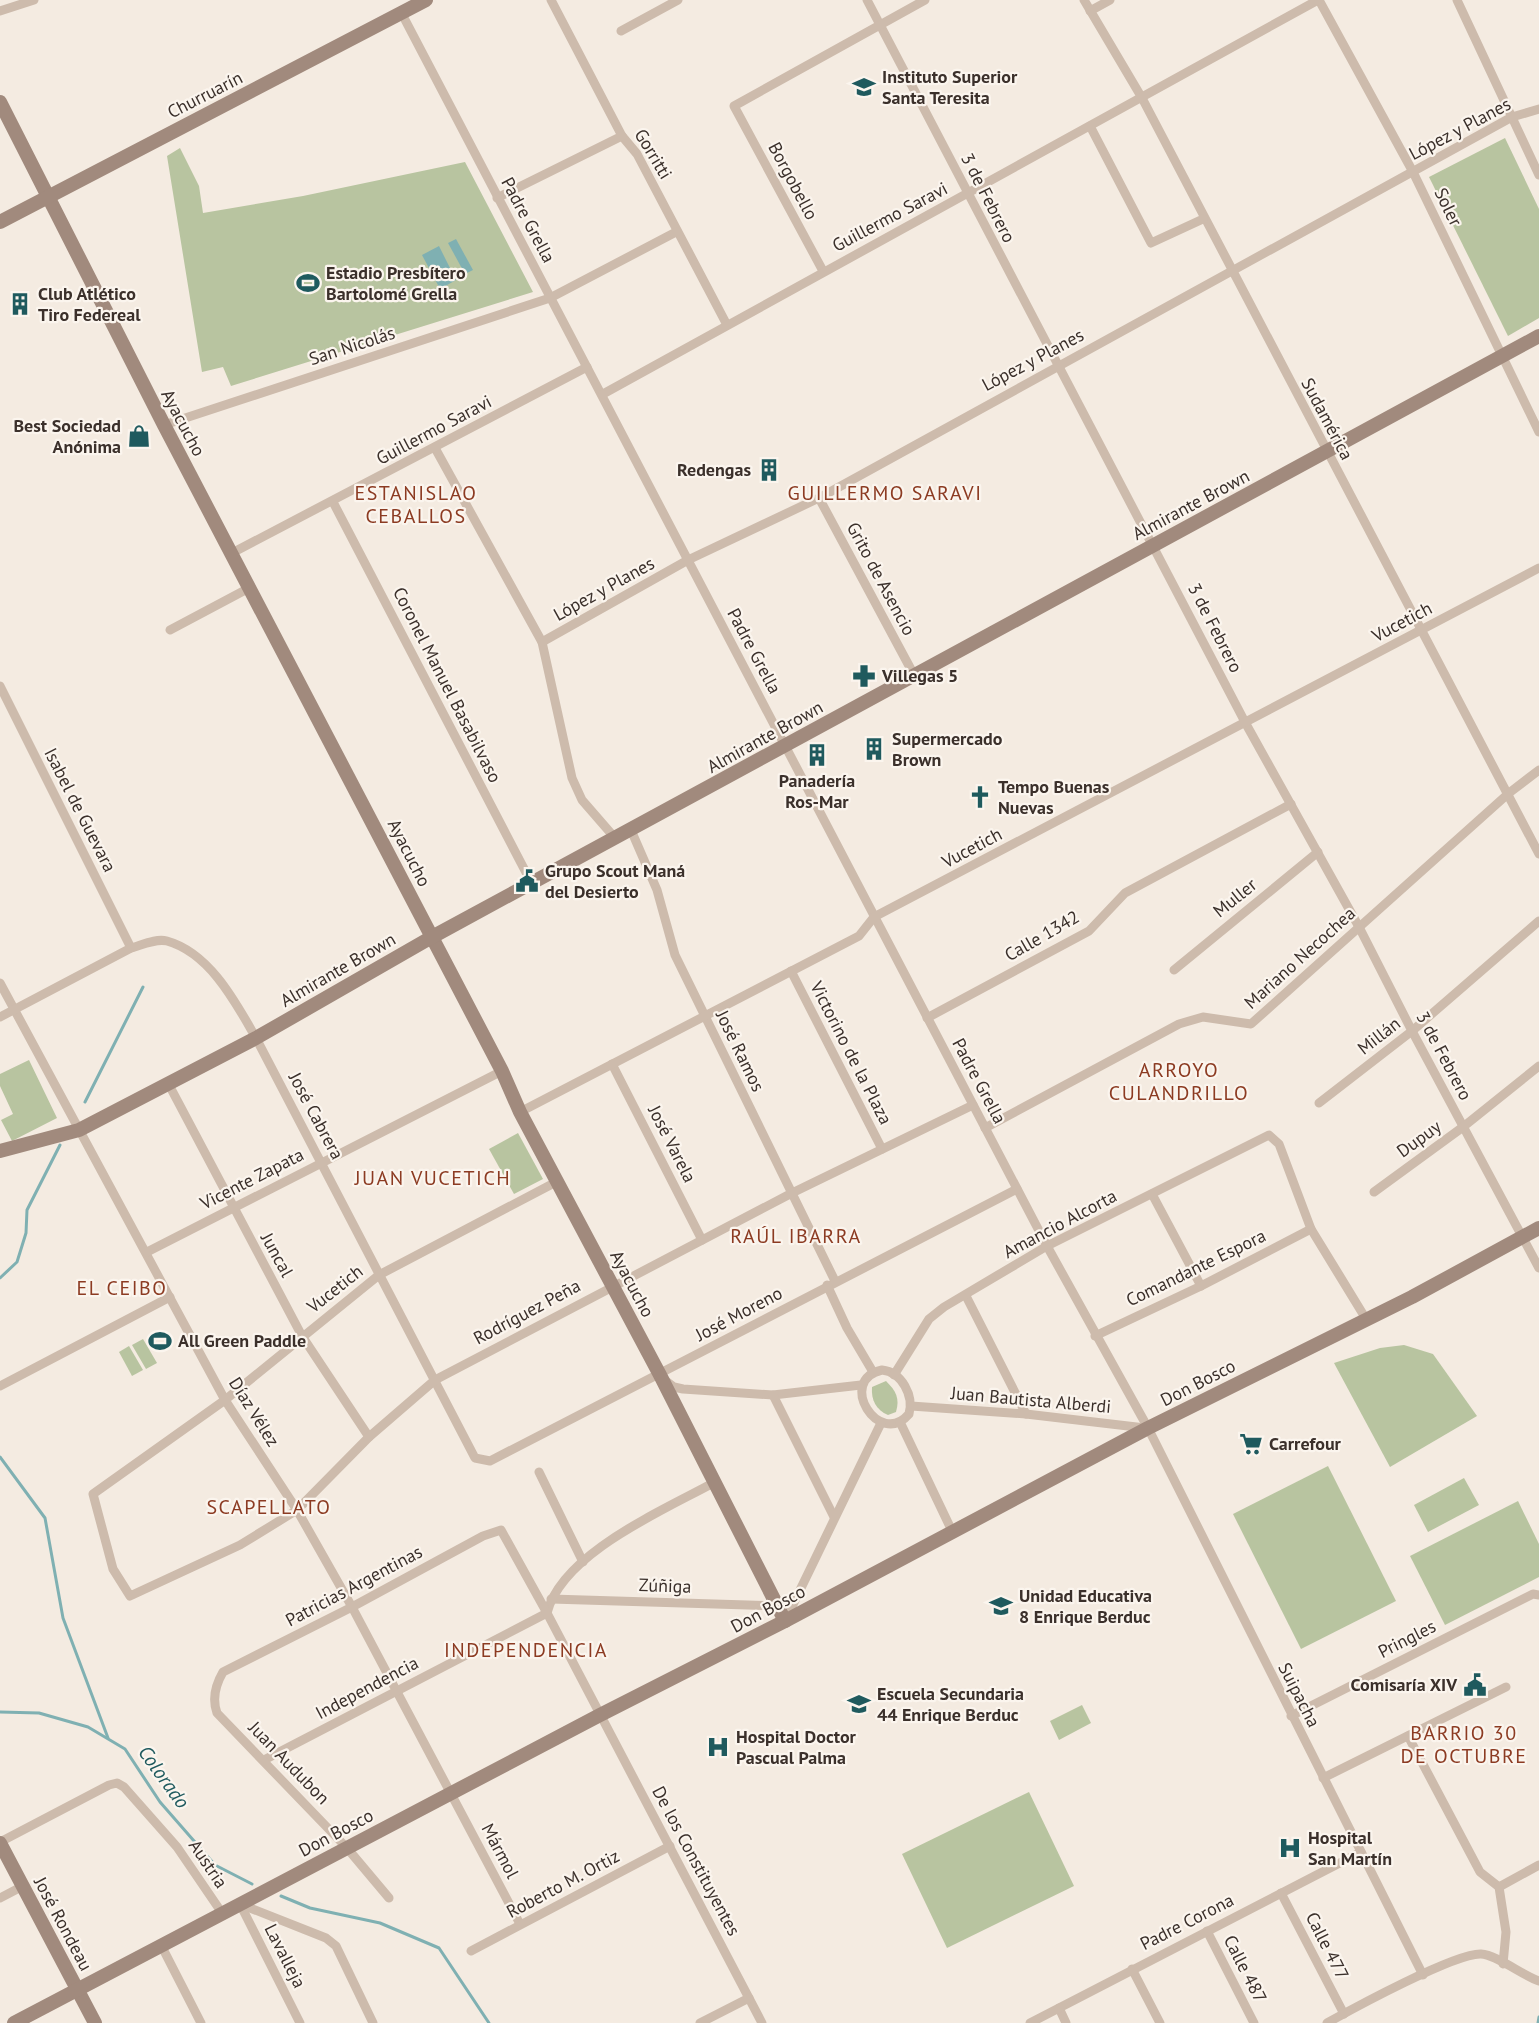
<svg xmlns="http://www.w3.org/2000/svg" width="1539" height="2023" font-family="'PT Sans',sans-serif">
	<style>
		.green { fill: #b8c4a0 }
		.water { fill: #7fb0b2 }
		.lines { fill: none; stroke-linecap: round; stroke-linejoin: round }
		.stream { stroke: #7fb0b2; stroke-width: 3 }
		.street { stroke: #cdbbac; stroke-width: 9 }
		.secondary { stroke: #a18a7d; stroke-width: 14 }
		.labels { text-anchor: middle; stroke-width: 4.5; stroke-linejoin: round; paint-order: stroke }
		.poi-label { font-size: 18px; font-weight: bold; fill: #3b302b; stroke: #fbf5ee; text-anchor: start }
		.street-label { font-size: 18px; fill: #3b302b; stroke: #fbf5ee }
		.neighbourhood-label { font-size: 20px; letter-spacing: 1.5px; fill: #8c3b22; stroke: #fbf5ee }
		.water-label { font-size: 20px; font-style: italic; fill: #1f5a5e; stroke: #fbf5ee }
	</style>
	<rect width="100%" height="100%" fill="#f4ebe1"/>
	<g class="green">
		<path d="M1505 138 1539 209V318L1508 336 1429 177Z"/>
		<path d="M180 148 199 186 203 213 303 196 465 162 533 292 231 386 223 367 202 372 167 156Z"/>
		<path d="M29 1060 57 1118 12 1141 1 1120 13 1114 0 1086V1074Z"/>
		<path d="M518 1133 543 1179 514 1194 489 1149Z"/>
		<path d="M143 1339 157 1363 146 1369 132 1345Z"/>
		<path d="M1404 1345 1433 1354 1477 1416 1390 1467 1334 1363 1380 1348Z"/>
		<path d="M129 1346 143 1370 132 1376 119 1352Z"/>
		<path d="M886 1381C896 1391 900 1398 896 1412L888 1415C876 1410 871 1400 872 1387Z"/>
		<path d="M1328 1466 1396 1601 1301 1649 1233 1514Z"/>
		<path d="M1464 1478 1479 1505 1428 1532 1414 1505Z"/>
		<path d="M1518 1501 1539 1544V1577L1445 1625 1410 1556Z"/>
		<path d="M1082 1705 1091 1723 1059 1740 1050 1721Z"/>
		<path d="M1029 1792 1074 1886 947 1948 902 1854Z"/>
	</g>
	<g class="water">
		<path d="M456 239 473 270 465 274 448 243Z"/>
		<path d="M439 246 456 280 440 289 422 255Z"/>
	</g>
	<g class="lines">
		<g class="stream">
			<path d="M85 1102 143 987"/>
			<path d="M0 1278 17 1262 26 1233 27 1210 60 1145"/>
			<path d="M0 1457 45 1518 63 1618 108 1738"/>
			<path d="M0 1712 39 1713 88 1727 125 1749 160 1802 215 1865 252 1884"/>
			<path d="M281 1896 310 1908 380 1923 439 1948 489 2023"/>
			<path d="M1538 2023 1539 2017"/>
		</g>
		<g class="street">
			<path d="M551 0 622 136 637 154 727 325"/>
			<path d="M867 0 1246 724 1359 927 1412 1031 1539 1268"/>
			<path d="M1084 0 1142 98 1539 854"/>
			<path d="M1319 0 1413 172 1539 432"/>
			<path d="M1457 0 1539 175"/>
			<path d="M0 11 34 0"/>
			<path d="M1090 11 1110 0"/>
			<path d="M402 14 1047 1246 1148 1428 1423 1975"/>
			<path d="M621 31 678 0"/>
			<path d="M1090 126 1151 243 1203 219"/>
			<path d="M497 198 622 136"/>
			<path d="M823 271 734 106 925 0"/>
			<path d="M603 394 1318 0"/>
			<path d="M164 425 550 298 676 232"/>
			<path d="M435 448 542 642 572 778 582 800 615 838"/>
			<path d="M819 498 914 675"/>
			<path d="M333 502 532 884"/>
			<path d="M232 553 587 367"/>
			<path d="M170 630 251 587"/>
			<path d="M542 642 688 560 819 498 1512 117 1539 109"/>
			<path d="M0 686 131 948"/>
			<path d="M631 830 657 890 675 955 835 1281"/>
			<path d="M1174 970 1318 852"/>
			<path d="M791 971 882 1149"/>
			<path d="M0 983 225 1400 297 1510 352 1607 520 1924"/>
			<path d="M0 1017 131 948C142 945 156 938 167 941 210 953 236 1003 256 1038L475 1458 490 1461 1017 1189"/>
			<path d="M927 1018 1089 931 1125 893 1291 804"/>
			<path d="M612 1064 702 1240"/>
			<path d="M168 1083 302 1336 369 1437"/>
			<path d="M1319 1103 1412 1031 1539 921"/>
			<path d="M520 1112 859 936 874 917 1539 568"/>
			<path d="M985 1128 1179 1024 1203 1017 1251 1024 1509 793 1539 770"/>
			<path d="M558 1181 379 1275 225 1400 93 1494 113 1569 130 1596 240 1545 297 1510 369 1437 435 1380 792 1193 973 1105"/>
			<path d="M1374 1192 1463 1127 1539 1066"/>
			<path d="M1152 1194 1201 1286"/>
			<path d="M147 1252 502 1071"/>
			<path d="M827 1285 847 1328 873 1372"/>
			<path d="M966 1296 1026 1414"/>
			<path d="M1095 1336 1201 1286 1311 1229"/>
			<path d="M882 1370C902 1372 914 1396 909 1414 879 1449 836 1380 882 1370Z"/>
			<path d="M894 1375 929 1319 944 1307 1047 1246 1269 1135 1279 1144 1311 1229 1366 1319"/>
			<path d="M666 1381 674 1387 683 1389 773 1395 861 1385"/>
			<path d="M0 1386 170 1297"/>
			<path d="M773 1395 834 1517"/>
			<path d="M911 1406 1026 1414 1145 1428"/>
			<path d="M900 1422 952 1531"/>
			<path d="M539 1472 583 1562"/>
			<path d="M551 1599 778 1606"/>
			<path d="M785 1621 881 1423"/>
			<path d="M1291 1716 1525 1598 1533 1594 1539 1595"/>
			<path d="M1408 1736 1480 1872 1499 1887 1506 1932 1503 1964"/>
			<path d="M264 1760 547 1613C562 1553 664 1510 715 1482"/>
			<path d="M1323 1778 1506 1687"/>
			<path d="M0 1842 109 1785 117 1783 124 1787 177 1847 222 1913"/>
			<path d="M1499 1887 1539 1865"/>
			<path d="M1281 1893 1344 2014"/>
			<path d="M0 1898 23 1886"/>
			<path d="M389 1898 347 1848 217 1713C212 1699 216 1684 223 1672L352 1607 483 1536 501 1530 547 1613 762 2023"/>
			<path d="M240 1904 326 1938 336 1946 373 2023"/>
			<path d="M240 1904 300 2023"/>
			<path d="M1207 1931 1254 2023"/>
			<path d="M161 1945 201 2023"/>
			<path d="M471 1951 670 1846"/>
			<path d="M1132 1969 1160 2023"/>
			<path d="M1059 2008 1066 2023"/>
			<path d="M700 2023 749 1998"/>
			<path d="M1030 2023 1361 1852"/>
			<path d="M1327 2023C1354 2008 1455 1953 1481 1954 1497 1955 1522 1975 1539 1981"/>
		</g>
		<g class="secondary">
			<path d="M0 102 164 425 502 1071 520 1112 660 1375 785 1621"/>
			<path d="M0 222 426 0"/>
			<path d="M0 1151 79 1130 256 1038 432 937 1539 336"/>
			<path d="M0 1843 95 2023"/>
			<path d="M14 2023 600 1715 785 1621 1148 1428 1412 1297 1539 1228"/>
		</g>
	</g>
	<defs>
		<g id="university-bare" transform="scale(1.8)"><path d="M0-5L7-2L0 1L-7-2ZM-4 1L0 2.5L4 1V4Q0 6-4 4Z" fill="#1f5a5e" stroke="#fbf5ee" stroke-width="2.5" paint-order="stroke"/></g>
		<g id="stadium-bare" transform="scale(1.8)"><path d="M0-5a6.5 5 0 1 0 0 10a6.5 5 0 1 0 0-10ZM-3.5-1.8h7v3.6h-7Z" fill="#1f5a5e" stroke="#fbf5ee" stroke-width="2.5" paint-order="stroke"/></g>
		<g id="building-bare" transform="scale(1.8)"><path d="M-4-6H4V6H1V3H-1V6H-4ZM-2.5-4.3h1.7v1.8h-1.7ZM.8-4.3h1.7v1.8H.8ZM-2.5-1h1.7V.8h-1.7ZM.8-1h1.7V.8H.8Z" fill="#1f5a5e" stroke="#fbf5ee" stroke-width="2.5" paint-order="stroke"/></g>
		<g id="shop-bare" transform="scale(1.8)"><path d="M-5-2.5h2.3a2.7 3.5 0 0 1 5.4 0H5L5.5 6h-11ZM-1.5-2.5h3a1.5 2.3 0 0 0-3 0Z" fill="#1f5a5e" stroke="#fbf5ee" stroke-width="2.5" paint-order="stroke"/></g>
		<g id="pharmacy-bare" transform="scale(1.8)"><path d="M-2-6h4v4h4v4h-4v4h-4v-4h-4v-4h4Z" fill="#1f5a5e" stroke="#fbf5ee" stroke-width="2.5" paint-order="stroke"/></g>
		<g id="church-bare" transform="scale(1.8)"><path d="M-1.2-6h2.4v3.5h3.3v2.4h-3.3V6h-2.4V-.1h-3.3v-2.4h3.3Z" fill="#1f5a5e" stroke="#fbf5ee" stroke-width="2.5" paint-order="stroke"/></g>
		<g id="civic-bare" transform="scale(1.8)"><path d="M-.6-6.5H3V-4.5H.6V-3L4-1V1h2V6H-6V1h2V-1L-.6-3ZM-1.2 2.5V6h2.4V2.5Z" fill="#1f5a5e" stroke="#fbf5ee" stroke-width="2.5" paint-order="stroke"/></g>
		<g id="supermarket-bare" transform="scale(1.8)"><path d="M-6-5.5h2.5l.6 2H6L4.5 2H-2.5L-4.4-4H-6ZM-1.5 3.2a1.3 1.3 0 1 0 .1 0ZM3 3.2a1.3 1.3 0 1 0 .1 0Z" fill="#1f5a5e" stroke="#fbf5ee" stroke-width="2.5" paint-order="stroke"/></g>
		<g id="school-bare" transform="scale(1.8)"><path d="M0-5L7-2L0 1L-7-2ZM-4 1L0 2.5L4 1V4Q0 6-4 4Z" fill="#1f5a5e" stroke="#fbf5ee" stroke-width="2.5" paint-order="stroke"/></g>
		<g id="hospital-bare" transform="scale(1.8)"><path d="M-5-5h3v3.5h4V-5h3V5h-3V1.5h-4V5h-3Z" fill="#1f5a5e" stroke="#fbf5ee" stroke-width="2.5" paint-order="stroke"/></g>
	</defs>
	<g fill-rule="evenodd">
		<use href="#university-bare" x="864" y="87"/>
		<use href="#stadium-bare" x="308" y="283"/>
		<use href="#building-bare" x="20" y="304"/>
		<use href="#shop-bare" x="139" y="436"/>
		<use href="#building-bare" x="769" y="470"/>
		<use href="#pharmacy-bare" x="864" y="676"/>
		<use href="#building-bare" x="874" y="749"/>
		<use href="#building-bare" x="817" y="755"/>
		<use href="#church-bare" x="980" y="797"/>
		<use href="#civic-bare" x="527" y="881"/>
		<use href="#stadium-bare" x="160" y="1341"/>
		<use href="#supermarket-bare" x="1251" y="1444"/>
		<use href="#school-bare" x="1001" y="1606"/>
		<use href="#civic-bare" x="1475" y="1685"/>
		<use href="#school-bare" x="859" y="1704"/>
		<use href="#hospital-bare" x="718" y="1747"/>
		<use href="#hospital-bare" x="1290" y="1848"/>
	</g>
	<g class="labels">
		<g class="poi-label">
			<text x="882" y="83">Instituto Superior<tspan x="882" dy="21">Santa Teresita</tspan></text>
			<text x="326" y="279">Estadio Presbítero<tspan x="326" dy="21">Bartolomé Grella</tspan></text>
			<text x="38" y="300">Club Atlético<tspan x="38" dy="21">Tiro Federeal</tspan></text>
			<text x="121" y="432" text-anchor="end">Best Sociedad<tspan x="121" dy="21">Anónima</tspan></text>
			<text x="751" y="476" text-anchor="end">Redengas</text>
			<text x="882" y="682">Villegas 5</text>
			<text x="892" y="745">Supermercado<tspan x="892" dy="21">Brown</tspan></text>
			<text x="817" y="787" text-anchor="middle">Panadería<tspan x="817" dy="21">Ros-Mar</tspan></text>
			<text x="998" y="793">Tempo Buenas<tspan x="998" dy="21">Nuevas</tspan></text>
			<text x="545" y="877">Grupo Scout Maná<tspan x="545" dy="21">del Desierto</tspan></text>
			<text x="178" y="1347">All Green Paddle</text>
			<text x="1269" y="1450">Carrefour</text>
			<text x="1019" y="1602">Unidad Educativa<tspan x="1019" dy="21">8 Enrique Berduc</tspan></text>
			<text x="1457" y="1691" text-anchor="end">Comisaría XIV</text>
			<text x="877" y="1700">Escuela Secundaria<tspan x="877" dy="21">44 Enrique Berduc</tspan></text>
			<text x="736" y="1743">Hospital Doctor<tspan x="736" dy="21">Pascual Palma</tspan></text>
			<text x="1308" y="1844">Hospital<tspan x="1308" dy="21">San Martín</tspan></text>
		</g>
		<g class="street-label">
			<text transform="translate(205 95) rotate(-27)" y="6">Churruarín</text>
			<text transform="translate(1460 129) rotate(-28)" y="6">López y Planes</text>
			<text transform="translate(653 154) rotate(59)" y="6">Gorritti</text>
			<text transform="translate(793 181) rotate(62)" y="6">Borgobello</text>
			<text transform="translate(988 198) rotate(63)" y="6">3 de Febrero</text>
			<text transform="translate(1448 207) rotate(64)" y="6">Soler</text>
			<text transform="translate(890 217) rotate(-28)" y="6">Guillermo Saravi</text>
			<text transform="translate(528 220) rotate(62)" y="6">Padre Grella</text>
			<text transform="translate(352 346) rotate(-18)" y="6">San Nicolás</text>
			<text transform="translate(1033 360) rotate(-28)" y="6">López y Planes</text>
			<text transform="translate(1327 419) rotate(62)" y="6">Sudamérica</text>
			<text transform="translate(183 423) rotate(62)" y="6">Ayacucho</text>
			<text transform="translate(434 430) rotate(-28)" y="6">Guillermo Saravi</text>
			<text transform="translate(1191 505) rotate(-28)" y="6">Almirante Brown</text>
			<text transform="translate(881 579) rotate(62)" y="6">Grito de Asencio</text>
			<text transform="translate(604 589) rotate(-29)" y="6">López y Planes</text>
			<text transform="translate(1402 622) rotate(-28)" y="6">Vucetich</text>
			<text transform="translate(1215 628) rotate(63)" y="6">3 de Febrero</text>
			<text transform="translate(754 651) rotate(62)" y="6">Padre Grella</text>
			<text transform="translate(447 685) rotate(63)" y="6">Coronel Manuel Basabilvaso</text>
			<text transform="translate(765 737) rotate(-29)" y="6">Almirante Brown</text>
			<text transform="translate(80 810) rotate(63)" y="6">Isabel de Guevara</text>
			<text transform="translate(972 848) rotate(-28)" y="6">Vucetich</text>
			<text transform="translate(409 853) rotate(63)" y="6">Ayacucho</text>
			<text transform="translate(1235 898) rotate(-39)" y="6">Muller</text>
			<text transform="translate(1042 936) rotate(-30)" y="6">Calle 1342</text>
			<text transform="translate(1300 958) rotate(-42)" y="6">Mariano Necochea</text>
			<text transform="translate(338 970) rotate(-30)" y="6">Almirante Brown</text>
			<text transform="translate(1379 1036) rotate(-38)" y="6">Millán</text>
			<text transform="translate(740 1051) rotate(64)" y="6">José Ramos</text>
			<text transform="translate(851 1053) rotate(63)" y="6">Victorino de la Plaza</text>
			<text transform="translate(1444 1056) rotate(62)" y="6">3 de Febrero</text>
			<text transform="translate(979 1081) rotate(62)" y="6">Padre Grella</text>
			<text transform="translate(316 1116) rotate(62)" y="6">José Cabrera</text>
			<text transform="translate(1419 1139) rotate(-36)" y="6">Dupuy</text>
			<text transform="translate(672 1144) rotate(63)" y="6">José Varela</text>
			<text transform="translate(252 1179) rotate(-27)" y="6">Vicente Zapata</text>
			<text transform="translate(1060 1224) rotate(-28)" y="6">Amancio Alcorta</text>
			<text transform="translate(277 1255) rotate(61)" y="6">Juncal</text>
			<text transform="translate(1196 1268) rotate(-26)" y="6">Comandante Espora</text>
			<text transform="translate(632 1284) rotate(62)" y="6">Ayacucho</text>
			<text transform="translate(335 1289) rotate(-38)" y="6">Vucetich</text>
			<text transform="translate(527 1312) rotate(-28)" y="6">Rodríguez Peña</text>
			<text transform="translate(739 1314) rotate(-28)" y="6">José Moreno</text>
			<text transform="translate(1198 1383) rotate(-27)" y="6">Don Bosco</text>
			<text transform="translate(1031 1400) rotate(5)" y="6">Juan Bautista Alberdi</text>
			<text transform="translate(254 1412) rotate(58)" y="6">Díaz Vélez</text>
			<text transform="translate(354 1586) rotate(-28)" y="6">Patricias Argentinas</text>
			<text transform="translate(665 1586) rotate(2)" y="6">Zúñiga</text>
			<text transform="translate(768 1609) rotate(-28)" y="6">Don Bosco</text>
			<text transform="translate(1407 1639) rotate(-27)" y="6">Pringles</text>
			<text transform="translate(367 1688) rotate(-28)" y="6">Independencia</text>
			<text transform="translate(1299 1695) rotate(63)" y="6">Suipacha</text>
			<text transform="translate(289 1763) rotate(46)" y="6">Juan Audubon</text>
			<text transform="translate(336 1833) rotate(-28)" y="6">Don Bosco</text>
			<text transform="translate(500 1851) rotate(62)" y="6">Mármol</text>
			<text transform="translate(696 1861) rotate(62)" y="6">De los Constituyentes</text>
			<text transform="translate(208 1864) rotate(56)" y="6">Austria</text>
			<text transform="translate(563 1884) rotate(-28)" y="6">Roberto M. Ortiz</text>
			<text transform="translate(1187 1922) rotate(-27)" y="6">Padre Corona</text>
			<text transform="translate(63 1924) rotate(62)" y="6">José Rondeau</text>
			<text transform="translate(1327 1946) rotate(63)" y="6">Calle 477</text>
			<text transform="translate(285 1956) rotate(63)" y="6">Lavalleja</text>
			<text transform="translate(1245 1969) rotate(63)" y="6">Calle 487</text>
		</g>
		<g class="neighbourhood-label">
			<text x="416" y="500">ESTANISLAO<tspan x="416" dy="23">CEBALLOS</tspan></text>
			<text x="885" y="500">GUILLERMO SARAVI</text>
			<text x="1179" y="1077">ARROYO<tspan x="1179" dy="23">CULANDRILLO</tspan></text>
			<text x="433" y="1185">JUAN VUCETICH</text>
			<text x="796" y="1243">RAÚL IBARRA</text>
			<text x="122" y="1295">EL CEIBO</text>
			<text x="269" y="1514">SCAPELLATO</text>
			<text x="526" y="1657">INDEPENDENCIA</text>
			<text x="1464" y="1740">BARRIO 30<tspan x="1464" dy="23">DE OCTUBRE</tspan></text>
		</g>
		<g class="water-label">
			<text transform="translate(164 1777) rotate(54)" y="7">Colorado</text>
		</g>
	</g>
</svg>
